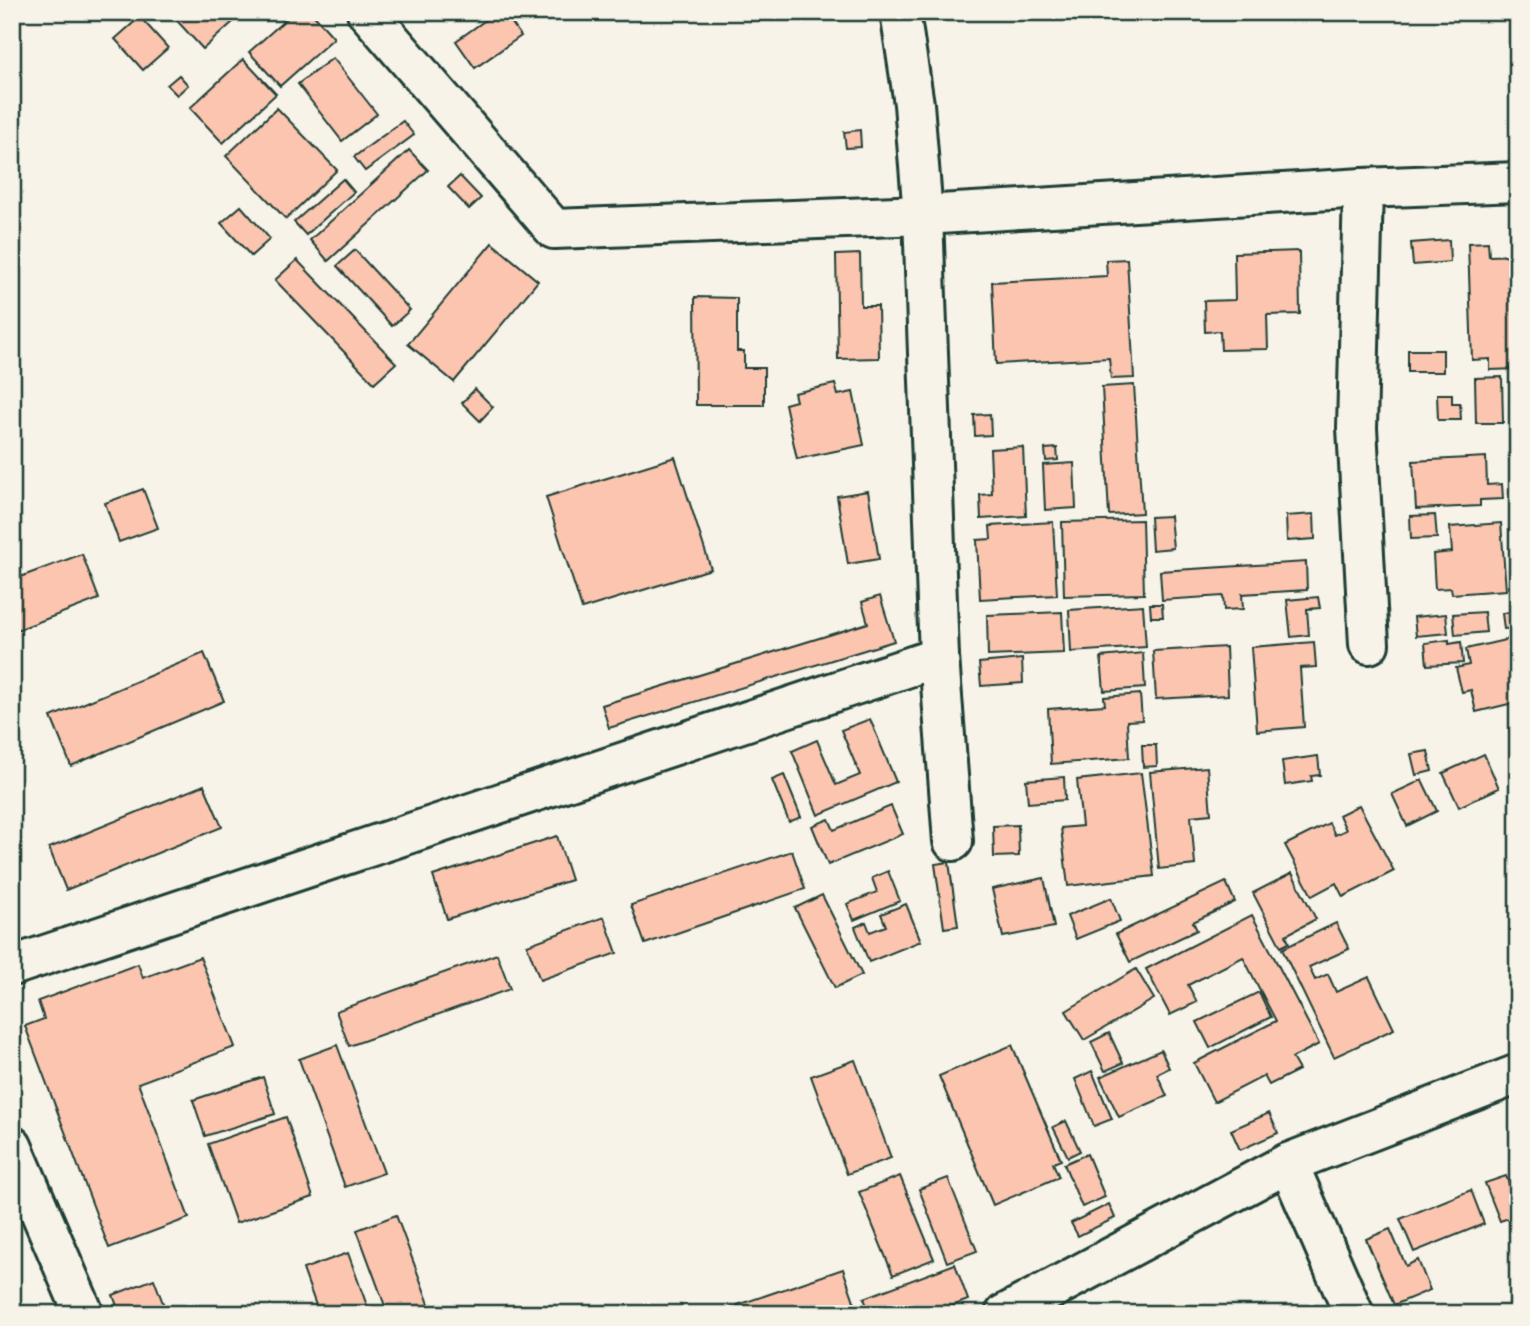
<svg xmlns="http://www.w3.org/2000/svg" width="1530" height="1326" font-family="'Indie Flower',sans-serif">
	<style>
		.building { fill: #fcc5af; stroke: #1f3d34; stroke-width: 2 }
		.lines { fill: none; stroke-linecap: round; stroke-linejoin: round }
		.minor-casing { stroke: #1f3d34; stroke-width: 44 }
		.minor { stroke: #f7f3e8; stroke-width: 38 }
	</style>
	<rect width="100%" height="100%" fill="#f7f3e8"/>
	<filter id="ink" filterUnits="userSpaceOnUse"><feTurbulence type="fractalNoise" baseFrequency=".0143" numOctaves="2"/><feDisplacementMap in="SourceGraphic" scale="14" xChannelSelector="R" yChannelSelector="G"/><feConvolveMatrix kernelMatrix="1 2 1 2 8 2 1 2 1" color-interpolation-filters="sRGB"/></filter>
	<g filter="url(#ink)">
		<g class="building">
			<path d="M169 12H244L203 49Z"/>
			<path d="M294 12H311L334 38 280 86 249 52Z"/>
			<path d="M497 12H504L521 36 475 68 456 41Z"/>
			<path d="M140 17 168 48 143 70 115 39Z"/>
			<path d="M333 58 377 114 342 141 298 84Z"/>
			<path d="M243 59 276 94 223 143 190 108Z"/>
			<path d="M179 75 188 85 177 95 167 85Z"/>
			<path d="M277 108 337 170 286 219 226 156Z"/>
			<path d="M403 121 414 135 365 171 354 157Z"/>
			<path d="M860 130 861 147 846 148 844 132Z"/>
			<path d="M409 150 428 170 328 261 310 240Z"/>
			<path d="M460 176 481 198 469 209 448 187Z"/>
			<path d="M343 179 354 192 306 235 294 222Z"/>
			<path d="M241 206 270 239 251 256 221 223Z"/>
			<path d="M1449 240 1450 262 1413 265 1411 243Z"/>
			<path d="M1488 242 1489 256 1518 255V369L1490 370V359L1472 360 1468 243Z"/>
			<path d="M492 243 538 281 454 382 408 344Z"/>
			<path d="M355 250 410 310 392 326 337 266Z"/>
			<path d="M1299 251 1300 314 1267 315 1268 349 1221 350 1220 331 1205 332 1204 301 1235 300 1234 253Z"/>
			<path d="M860 254 861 306H878L879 358 838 359 836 255Z"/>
			<path d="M1127 259 1134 378 1111 379 1109 358 996 364 992 282 1107 276 1106 260Z"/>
			<path d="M297 260 396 363 374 383 275 280Z"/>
			<path d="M695 297 737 298V351H744V368H764V405H696Z"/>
			<rect x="1408" y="350" width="35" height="22"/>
			<path d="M1502 377 1503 423H1476L1475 378Z"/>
			<path d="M835 384 838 395 853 392 864 445 797 459 785 404 796 401 794 393Z"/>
			<path d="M1134 385 1142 513 1109 515 1102 387Z"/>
			<path d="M475 389 493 407 480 421 462 403Z"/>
			<path d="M1437 394H1452V403H1460L1461 420H1438Z"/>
			<path d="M990 414 991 435 975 436 974 415Z"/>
			<path d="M1023 447 1026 516 981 519 980 495 992 494 990 449Z"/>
			<path d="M1057 448 1058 460 1046 461 1045 449Z"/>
			<path d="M675 457 711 569 582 609 546 497Z"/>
			<path d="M1486 457 1487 485 1502 484 1503 499 1480 500V506L1416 509 1413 461Z"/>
			<path d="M1074 463 1076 508 1045 510 1043 465Z"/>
			<path d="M143 489 158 528 119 542 105 503Z"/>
			<path d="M868 491 879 559 848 564 837 496Z"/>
			<path d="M1314 514 1315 539 1287 541 1286 516Z"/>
			<path d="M1435 515 1437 538 1411 539 1410 516Z"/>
			<path d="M1170 516 1173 548 1152 550 1150 517Z"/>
			<path d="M1142 520 1144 594 1064 596 1062 522Z"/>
			<path d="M1053 522 1057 595 980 599 977 540 991 539 990 526Z"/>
			<path d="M1501 523 1506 590 1452 594 1451 588 1435 589 1433 554 1452 552 1450 527Z"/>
			<path d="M82 554 99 599 12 632V580Z"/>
			<path d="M1306 562 1307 590 1242 594 1243 609 1224 610 1223 596 1162 600 1160 571Z"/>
			<path d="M880 596 894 641 609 728 602 705 868 623 862 602Z"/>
			<path d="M1318 597 1320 608 1307 609 1309 635 1291 637 1287 600Z"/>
			<path d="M1150 604H1162L1163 617H1151Z"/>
			<path d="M1143 605 1146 647 1071 652 1069 610Z"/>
			<path d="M1518 611V628L1504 629 1502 613Z"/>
			<path d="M1062 612 1064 653 988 656 987 615Z"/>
			<path d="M1484 612 1486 632 1455 635 1453 614Z"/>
			<path d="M1446 614 1448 633 1416 636 1414 617Z"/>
			<path d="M1518 637V707L1517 702 1476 712 1471 690 1462 692 1456 668 1469 665 1466 649Z"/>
			<path d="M1449 640V644L1461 642 1463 663 1427 665 1425 643Z"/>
			<path d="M1314 642 1316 667 1300 668 1304 727 1257 731 1251 647Z"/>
			<path d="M1226 647 1228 695 1156 699 1153 651Z"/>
			<path d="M204 653 224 701 71 766 51 717Z"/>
			<path d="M1143 653 1145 688 1104 691 1101 657Z"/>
			<path d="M1022 659 1023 683 981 686 979 663Z"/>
			<path d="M1140 694 1142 720 1127 721 1129 758 1051 764 1048 709 1105 705 1104 697Z"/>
			<path d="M870 719 896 782 818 815 792 751 817 740 836 785 860 775 841 730Z"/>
			<path d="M1142 745H1156L1157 766 1143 767Z"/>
			<path d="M1428 751 1432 771 1416 775 1411 754Z"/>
			<path d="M1484 754 1499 788 1459 807 1443 773Z"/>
			<path d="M1318 756 1320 775 1311 776 1312 781 1285 785 1282 761Z"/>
			<path d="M1207 767 1211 814 1191 816 1195 865 1159 869 1150 772Z"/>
			<path d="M1141 773 1154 876 1068 886 1061 828 1082 826 1077 780Z"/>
			<path d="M784 775 801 817 789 822 772 780Z"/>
			<path d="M1064 777 1065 800 1028 803 1026 780Z"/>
			<path d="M1422 780 1437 811 1407 826 1392 794Z"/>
			<path d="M204 785 222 827 66 890 49 848Z"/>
			<path d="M1359 805 1394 871 1343 897 1336 883 1312 896 1285 845 1329 823 1335 835 1346 830 1339 815Z"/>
			<path d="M891 806 903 834 828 865 812 826 829 819 834 830Z"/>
			<path d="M1018 825 1019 856 994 857 993 826Z"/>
			<path d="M557 836 571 880 447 919 433 876Z"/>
			<path d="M792 851 805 889 645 944 631 905Z"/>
			<path d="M949 862 958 926 944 928 935 864Z"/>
			<path d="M888 871 900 901 854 920 847 904 877 892 872 878Z"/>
			<path d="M1292 873 1316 919 1286 935 1289 943 1281 947 1253 893Z"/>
			<path d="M1044 878 1054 927 1003 937 992 889Z"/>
			<path d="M1226 882 1235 902 1193 922 1197 930 1130 962 1116 934Z"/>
			<path d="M822 895 862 975 835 988 795 908Z"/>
			<path d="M1111 898 1120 921 1076 939 1067 916Z"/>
			<path d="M906 904 921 941 869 962 855 927 866 922 870 932 886 926 881 914Z"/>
			<path d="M1252 915 1319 1044 1292 1058 1299 1070 1269 1085 1264 1076 1214 1102 1194 1063 1276 1021 1243 957 1188 985 1197 1002 1170 1015 1146 969Z"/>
			<path d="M604 917 617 953 540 980 527 945Z"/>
			<path d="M1336 923 1349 949 1309 967 1315 980 1328 974 1336 992 1369 977 1394 1029 1334 1057 1282 949Z"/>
			<path d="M497 954 510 989 349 1046 336 1011Z"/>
			<path d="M200 957 235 1047 138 1083 189 1218 109 1248 25 1026 44 1019 38 1001 138 964 143 978Z"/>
			<path d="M1136 969 1154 999 1084 1040 1066 1011Z"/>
			<path d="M1259 992 1271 1017 1210 1048 1197 1022Z"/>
			<path d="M1109 1033 1123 1063 1105 1071 1091 1042Z"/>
			<path d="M337 1045 384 1173 345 1187 299 1059Z"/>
			<path d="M1012 1045 1061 1160 1053 1163 1059 1177 993 1205 939 1076Z"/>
			<path d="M1161 1050 1169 1068 1157 1074 1167 1096 1119 1117 1100 1077Z"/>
			<path d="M855 1060 891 1158 847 1174 811 1076Z"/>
			<path d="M1092 1071 1112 1119 1094 1126 1075 1079Z"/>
			<path d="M263 1077 275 1114 205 1136 193 1100Z"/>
			<path d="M1269 1113 1278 1133 1240 1150 1231 1130Z"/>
			<path d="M286 1117 313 1197 236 1223 208 1144Z"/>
			<path d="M1066 1121 1080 1151 1068 1157 1053 1127Z"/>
			<path d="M1087 1154 1105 1197 1082 1207 1064 1164Z"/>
			<path d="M900 1176 934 1259 893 1275 859 1192Z"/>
			<path d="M1506 1176 1518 1206V1215L1500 1221 1485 1183Z"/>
			<path d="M948 1178 977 1251 947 1262 919 1189Z"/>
			<path d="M1471 1190 1484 1224 1414 1252 1400 1219Z"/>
			<path d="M1109 1204 1115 1218 1078 1236 1071 1223Z"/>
			<path d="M396 1215 432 1312 428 1314H388L357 1230Z"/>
			<path d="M1390 1229 1406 1266 1418 1260 1430 1290 1394 1305 1366 1239Z"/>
			<path d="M348 1253 370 1314H319L303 1269Z"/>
			<path d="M955 1264 968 1300 931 1314H870L864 1298Z"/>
			<path d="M843 1269 857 1310 846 1314H711Z"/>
			<path d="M154 1279 167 1314H120L113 1295Z"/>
			<path d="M477 1306 479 1314H452Z"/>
		</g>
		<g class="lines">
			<g class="minor-casing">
				<g id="minor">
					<path d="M367 12 554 229 923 215 1363 188 1518 182"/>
					<path d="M900 12 914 104 923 215 939 657 953 841"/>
					<path d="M1363 188 1357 428 1369 644"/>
					<path d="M12 966 939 657"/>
					<path d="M12 1146 84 1314"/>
					<path d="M1288 1163 1354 1314"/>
					<path d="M1005 1314 1288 1163 1518 1074"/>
				</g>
			</g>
			<use href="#minor" class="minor"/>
		</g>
	</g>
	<rect width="1530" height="1326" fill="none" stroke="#f7f3e8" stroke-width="42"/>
	<rect x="21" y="21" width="1488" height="1284" fill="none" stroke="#1f3d34" stroke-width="2.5" filter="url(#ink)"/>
</svg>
